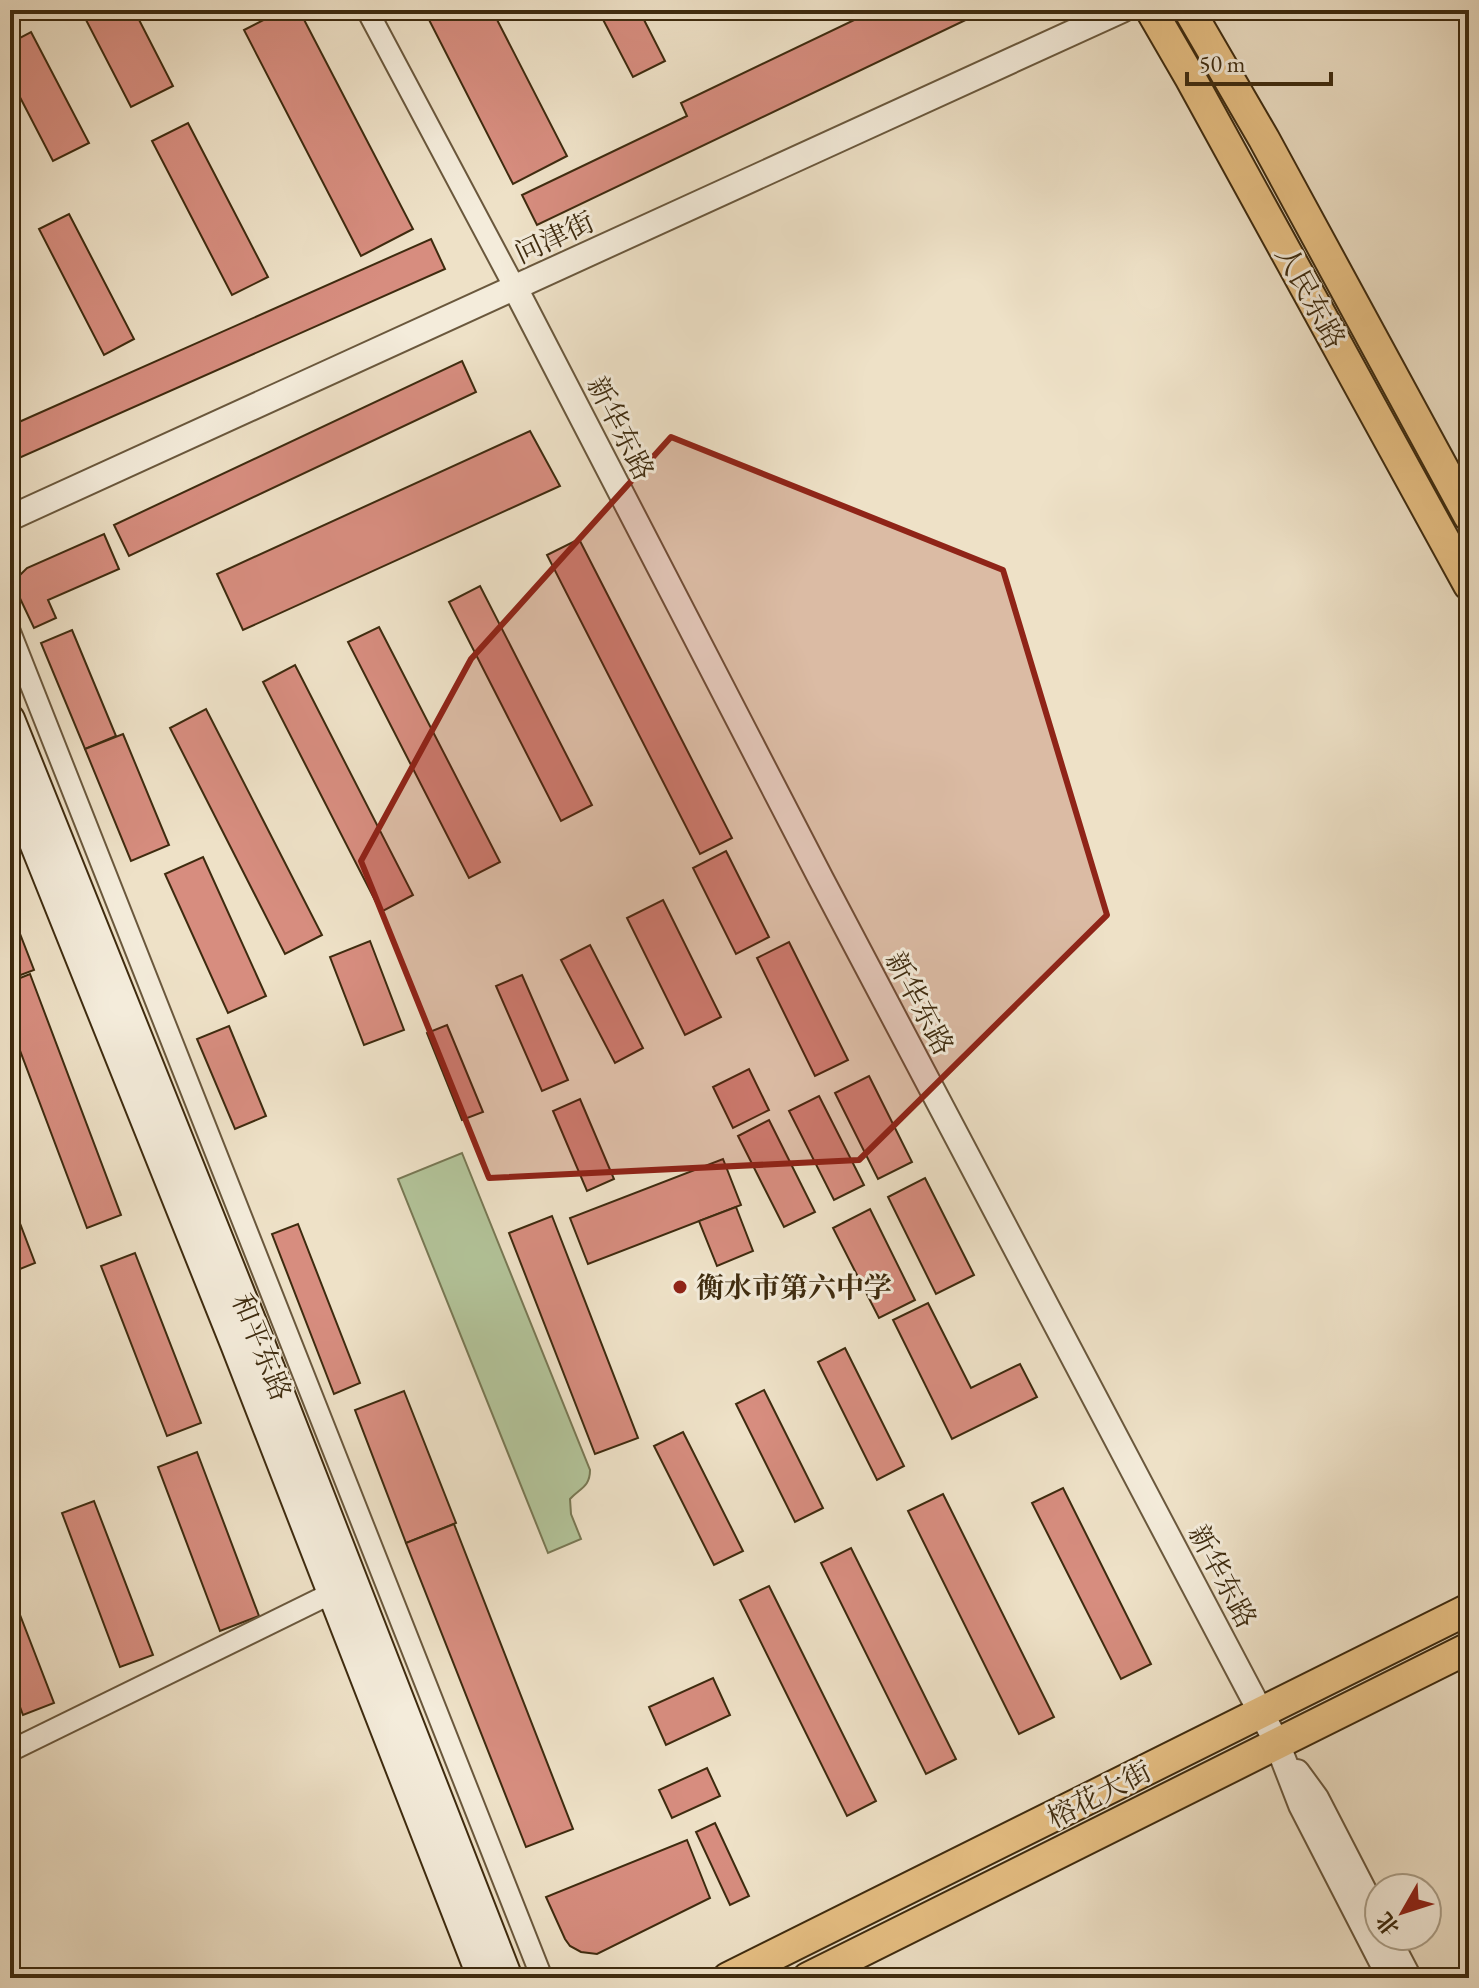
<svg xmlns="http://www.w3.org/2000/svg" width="1479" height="1988" font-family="'EB Garamond','Noto Serif SC',serif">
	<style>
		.green { fill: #b3c49a; stroke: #787854; stroke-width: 2 }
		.building { fill: #d78d7f; stroke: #3e2b0f; stroke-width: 2 }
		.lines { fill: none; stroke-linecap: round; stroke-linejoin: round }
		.minor-casing { stroke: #6a583d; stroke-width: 24 }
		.tertiary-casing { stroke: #6a583d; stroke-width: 28 }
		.secondary-casing { stroke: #3e2b0f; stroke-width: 32 }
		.primary-casing { stroke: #3e2b0f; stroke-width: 34 }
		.minor { stroke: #f4ecdb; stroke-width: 20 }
		.tertiary { stroke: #f4ecdb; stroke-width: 24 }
		.secondary { stroke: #f4ecdb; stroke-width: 28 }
		.primary { stroke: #e7c084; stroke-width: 30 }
		.marked { fill: #8f2418; fill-opacity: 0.2; stroke: #8f2418; stroke-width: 6; stroke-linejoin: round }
		.poi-dot { fill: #8f2418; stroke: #f4ecdb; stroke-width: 3 }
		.labels { text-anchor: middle; stroke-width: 6; stroke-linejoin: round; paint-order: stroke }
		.street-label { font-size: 28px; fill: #3e2b0f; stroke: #f4ecdb }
		.poi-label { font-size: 28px; font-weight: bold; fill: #3e2b0f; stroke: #f4ecdb; text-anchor: start }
	</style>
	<rect width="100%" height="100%" fill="#eee1c7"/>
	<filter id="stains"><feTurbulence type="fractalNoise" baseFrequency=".0025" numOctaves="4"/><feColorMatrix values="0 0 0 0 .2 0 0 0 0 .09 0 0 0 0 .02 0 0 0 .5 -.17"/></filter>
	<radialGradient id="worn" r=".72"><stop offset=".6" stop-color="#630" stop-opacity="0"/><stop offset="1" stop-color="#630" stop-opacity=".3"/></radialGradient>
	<path class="green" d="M462 1153 590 1470C590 1487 580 1488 570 1499L571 1514 581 1539 548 1553 398 1179Z"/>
	<g class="building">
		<path d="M101 10H134L173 86 131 107 85 18Z"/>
		<path d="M283 10H299L413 229 361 256 244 30Z"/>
		<path d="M424 10H492L567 156 513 184Z"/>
		<path d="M598 10H639L665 61 633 77Z"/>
		<path d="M875 10H971L974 16 537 225 522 195 687 116 681 103Z"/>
		<path d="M31 32 89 143 53 161 10 78V43Z"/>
		<path d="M188 123 268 277 232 295 152 141Z"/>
		<path d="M69 214 134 339 104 355 39 229Z"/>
		<path d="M431 239 445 269 10 462V426Z"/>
		<path d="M462 361 476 392 129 556 114 525Z"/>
		<path d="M530 431 560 486 243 630 217 574Z"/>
		<path d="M104 534 119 569 48 600 56 618 34 628 17 592 20 575 27 568Z"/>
		<path d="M579 539 732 838 700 854 547 555Z"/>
		<path d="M480 586 592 805 561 821 449 602Z"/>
		<path d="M379 627 500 862 469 878 348 642Z"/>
		<path d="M72 630 116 736 85 749 41 643Z"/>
		<path d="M295 665 413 895 381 912 263 682Z"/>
		<path d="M206 709 322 935 285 954 170 728Z"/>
		<path d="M123 734 169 845 131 861 85 749Z"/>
		<path d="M726 851 769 937 736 954 693 868Z"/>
		<path d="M203 857 266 996 228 1013 165 874Z"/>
		<path d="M663 900 721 1017 685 1035 627 918Z"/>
		<path d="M10 908 34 970 10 979Z"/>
		<path d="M370 941 404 1030 364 1045 330 957Z"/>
		<path d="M789 942 848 1060 815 1076 757 958Z"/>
		<path d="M590 945 643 1048 615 1063 561 960Z"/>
		<path d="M30 974 121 1215 87 1228 10 1024V982Z"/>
		<path d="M522 975 568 1080 542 1091 496 986Z"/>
		<path d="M447 1025 483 1112 462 1120 427 1033Z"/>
		<path d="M229 1026 266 1116 235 1129 197 1039Z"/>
		<path d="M749 1069 769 1110 733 1128 713 1087Z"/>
		<path d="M869 1076 912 1162 878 1179 835 1093Z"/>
		<path d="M819 1096 864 1185 834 1200 789 1111Z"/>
		<path d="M580 1099 614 1179 587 1191 553 1111Z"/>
		<path d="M769 1120 815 1212 784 1227 738 1136Z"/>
		<path d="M723 1159 741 1205 588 1264 570 1218Z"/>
		<path d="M925 1178 974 1275 936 1294 888 1197Z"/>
		<path d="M10 1197 35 1263 10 1273Z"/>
		<path d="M736 1207 753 1251 717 1266 699 1221Z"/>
		<path d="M870 1209 915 1300 879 1318 833 1228Z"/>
		<path d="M552 1216 638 1438 595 1454 509 1233Z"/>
		<path d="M298 1224 360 1383 334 1394 272 1234Z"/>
		<path d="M135 1253 201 1423 167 1436 101 1266Z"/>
		<path d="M928 1303 971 1388 1020 1364 1037 1397 952 1439 893 1320Z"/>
		<path d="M845 1348 904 1466 877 1480 818 1362Z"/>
		<path d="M764 1390 823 1508 795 1522 736 1404Z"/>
		<path d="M404 1391 456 1523 406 1543 355 1410Z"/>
		<path d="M683 1432 743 1551 714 1565 654 1446Z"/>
		<path d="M197 1452 259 1616 220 1631 158 1467Z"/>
		<path d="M1063 1488 1151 1664 1121 1679 1032 1503Z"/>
		<path d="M943 1494 1054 1717 1019 1734 908 1511Z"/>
		<path d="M94 1501 153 1655 120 1667 62 1513Z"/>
		<path d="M454 1524 573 1829 526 1847 406 1543Z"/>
		<path d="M851 1548 956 1759 926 1774 821 1563Z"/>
		<path d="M769 1586 876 1801 847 1816 740 1600Z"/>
		<path d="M10 1589 54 1703 23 1715 10 1680Z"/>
		<path d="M713 1678 730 1715 666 1745 649 1707Z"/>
		<path d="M707 1768 720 1796 672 1818 659 1790Z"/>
		<path d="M715 1823 749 1896 730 1905 696 1832Z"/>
		<path d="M687 1840 710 1898 597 1954 581 1952 570 1946 565 1939 546 1897Z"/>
	</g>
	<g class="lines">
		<g class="minor-casing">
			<g id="minor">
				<path d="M367 10 515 288"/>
				<path d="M10 632 542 1978"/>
				<path d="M10 1751 332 1593"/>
			</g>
		</g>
		<g class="tertiary-casing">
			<g id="tertiary">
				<path d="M515 288 821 879 1277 1743 1301 1805 1390 1978"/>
				<path d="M10 518 1122 10"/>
				<path d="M1297 1772 1316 1798 1379 1920"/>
				<path d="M1387 1936 1409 1978"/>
			</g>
		</g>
		<g class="secondary-casing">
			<g id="secondary">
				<path d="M10 719 257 1335 508 1978"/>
				<path d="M10 783 235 1344 482 1978"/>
			</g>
		</g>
		<g class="primary-casing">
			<g id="primary">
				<path d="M1151 10 1191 79 1469 585"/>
				<path d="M1189 10 1264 139 1469 516"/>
				<path d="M728 1978 1469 1609"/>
				<path d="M808 1978 1469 1648"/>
			</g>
		</g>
		<use href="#minor" class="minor"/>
		<use href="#tertiary" class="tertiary"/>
		<use href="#secondary" class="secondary"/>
		<use href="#primary" class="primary"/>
	</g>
	<path class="marked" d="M671 437 1003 570 1107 915 859 1160 489 1178 361 861 471 659Z"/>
	<circle class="poi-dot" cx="680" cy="1287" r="8"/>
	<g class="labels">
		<g class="street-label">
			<text transform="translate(554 237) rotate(-25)" y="10">问津街</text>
			<text transform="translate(1311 297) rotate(61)" y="10">人民东路</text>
			<text transform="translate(621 428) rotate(63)" y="10">新华东路</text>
			<text transform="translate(920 1003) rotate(62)" y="10">新华东路</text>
			<text transform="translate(262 1347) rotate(68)" y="10">和平东路</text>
			<text transform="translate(1223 1576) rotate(62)" y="10">新华东路</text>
			<text transform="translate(1099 1794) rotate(-27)" y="10">榕花大街</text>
		</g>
		<g class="poi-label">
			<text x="696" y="1297">衡水市第六中学</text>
		</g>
	</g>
	<rect width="1479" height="1988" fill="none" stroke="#eee1c7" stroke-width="40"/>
	<rect x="12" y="12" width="1455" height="1964" fill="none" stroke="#3e2b0f" stroke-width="4"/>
	<rect x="20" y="20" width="1439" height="1948" fill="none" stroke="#3e2b0f" stroke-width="2"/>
	<g transform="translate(1403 1912) rotate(231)"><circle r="38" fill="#f4ecdb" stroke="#ab9f89" stroke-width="2"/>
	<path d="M0-6L14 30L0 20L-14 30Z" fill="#8f2418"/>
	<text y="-12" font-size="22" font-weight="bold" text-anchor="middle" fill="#3e2b0f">北</text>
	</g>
	<path d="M1187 72v12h144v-12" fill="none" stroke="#3e2b0f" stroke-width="4"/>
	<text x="1199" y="72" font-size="24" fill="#3e2b0f" stroke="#f4ecdb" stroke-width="6" paint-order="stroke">50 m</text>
	<rect width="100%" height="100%" filter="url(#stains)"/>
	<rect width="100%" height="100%" fill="url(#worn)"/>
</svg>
